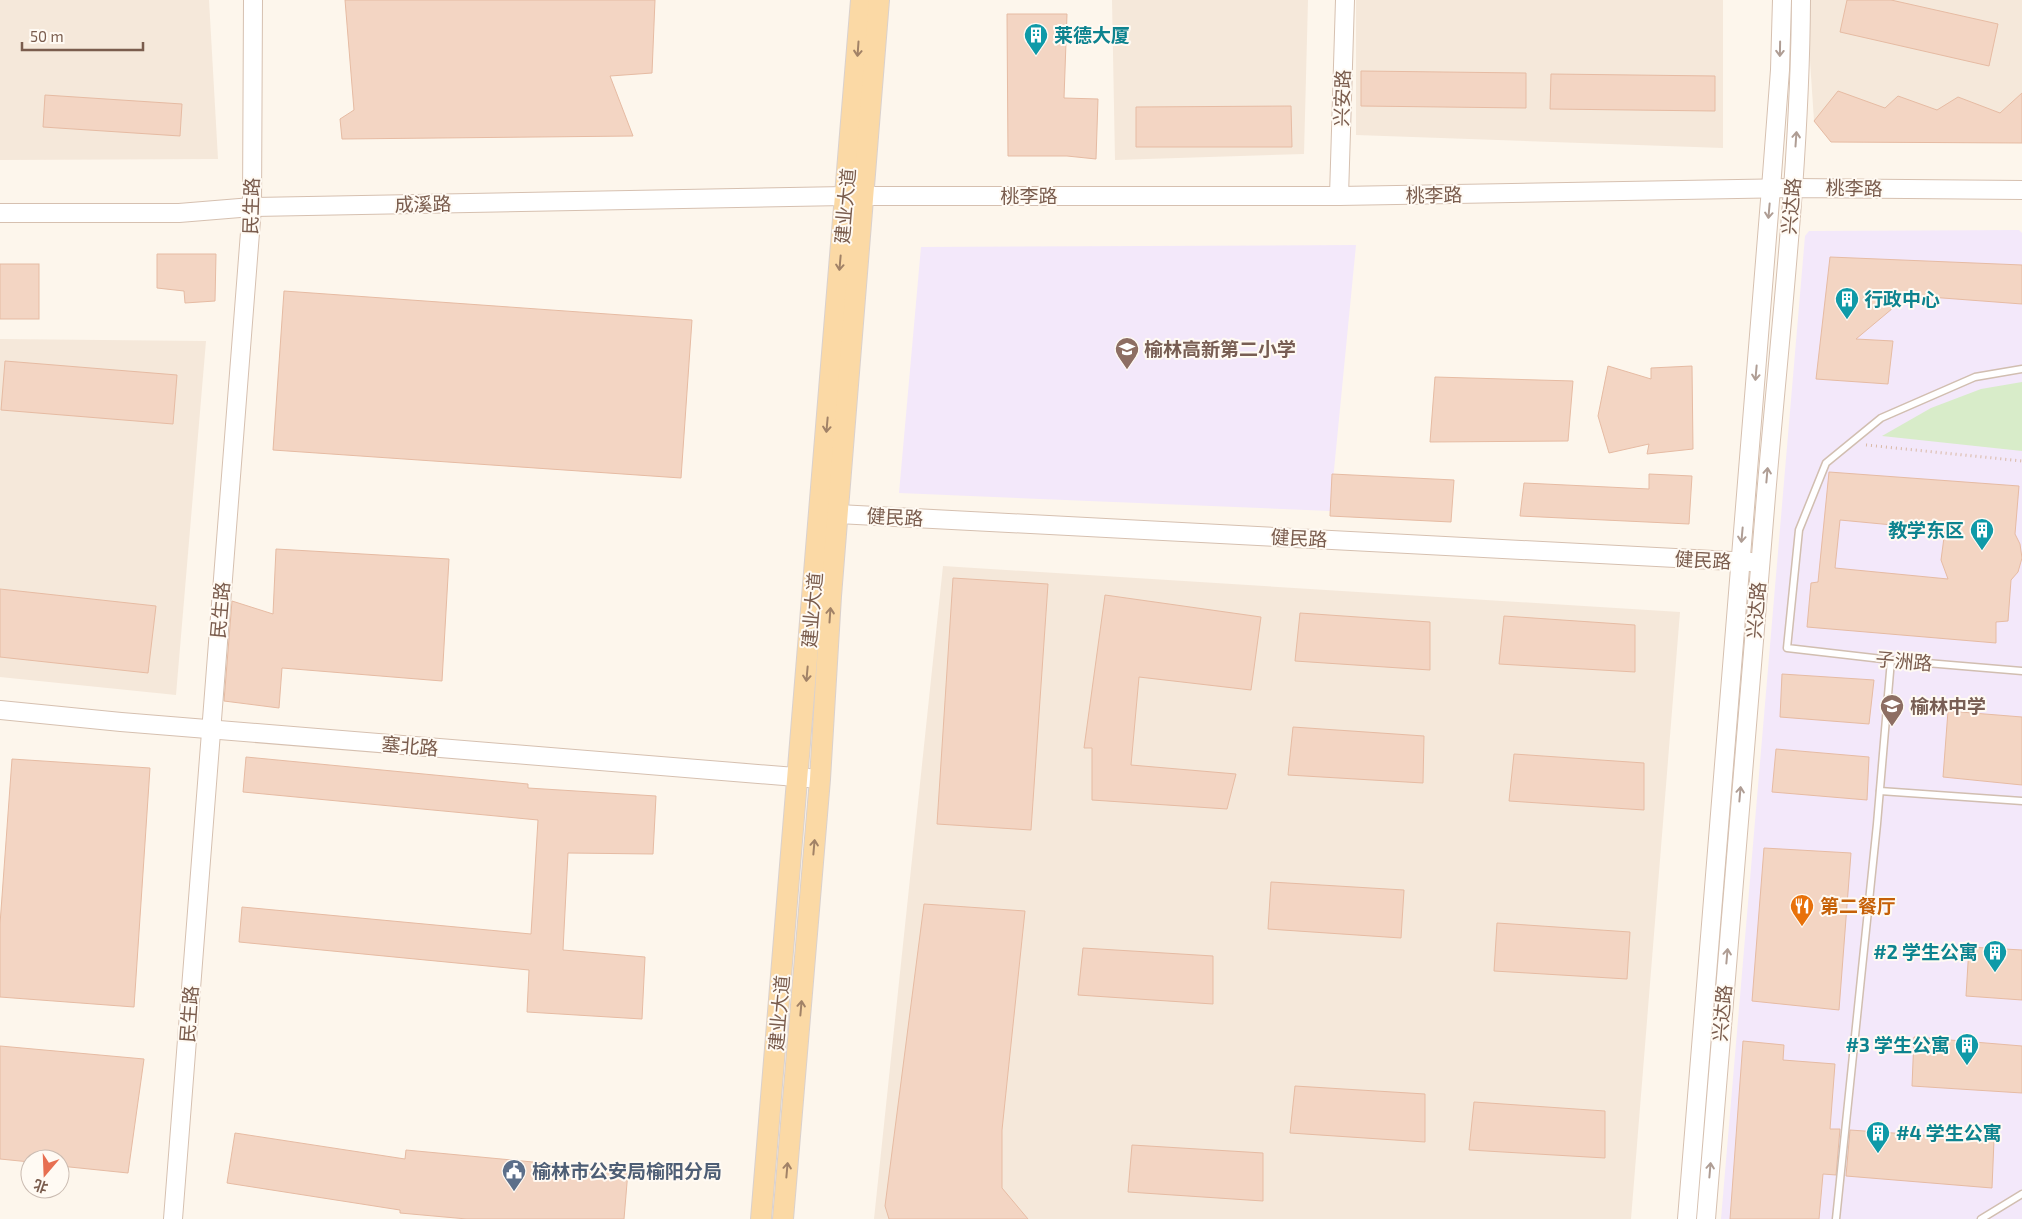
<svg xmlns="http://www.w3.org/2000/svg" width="2022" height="1219" font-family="'Exo 2','Noto Sans SC',sans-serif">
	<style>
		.residential { fill: #f5e8da }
		.education { fill: #f3e8fa }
		.green { fill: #d8ecc9 }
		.building { fill: #f3d5c3; stroke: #e6bba3; fill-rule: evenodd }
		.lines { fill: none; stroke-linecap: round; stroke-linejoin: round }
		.lane-casing { stroke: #d1beb0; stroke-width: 9 }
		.secondary-casing { stroke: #d6c0b0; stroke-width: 20 }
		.primary-casing { stroke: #dad1cd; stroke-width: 22 }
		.path { stroke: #d9b8a5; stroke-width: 3; stroke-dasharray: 1 4; stroke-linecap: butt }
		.lane { stroke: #fff; stroke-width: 6 }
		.secondary { stroke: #fff; stroke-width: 18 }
		.primary { stroke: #fbd9a5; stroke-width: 20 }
		.oneway { stroke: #a18267 }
		.oneway2 { stroke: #af9d94 }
		.labels { text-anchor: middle; stroke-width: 4; stroke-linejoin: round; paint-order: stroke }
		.culture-label { font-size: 19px; font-weight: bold; fill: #0d838f; stroke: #fffaf3; text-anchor: start }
		.street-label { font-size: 19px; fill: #7a5c4d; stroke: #fffaf3 }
		.education-label { font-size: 19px; font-weight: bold; fill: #785e54; stroke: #fffaf3; text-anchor: start }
		.food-label { font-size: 19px; font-weight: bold; fill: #c56008; stroke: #fffaf3; text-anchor: start }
		.service-label { font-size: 19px; font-weight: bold; fill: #4e5e75; stroke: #fffaf3; text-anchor: start }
	</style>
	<rect width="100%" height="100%" fill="#fdf6ec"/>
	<g class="residential">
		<path d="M0 0H209L218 159 0 160Z"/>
		<path d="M1112 0H1308L1304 154 1115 160Z"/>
		<path d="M1356 0H1723V148L1356 135Z"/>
		<path d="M1806 0H2022V143L1831 142 1814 121Z"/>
		<path d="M0 339 206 341 176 695 0 677Z"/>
		<path d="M943 566 1680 612 1631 1219H874Z"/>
	</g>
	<g class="education">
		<path d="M2019 230 2022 233V1219H1721L1805 236 1809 231Z"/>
		<path d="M1356 245 1330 511 899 493 921 247Z"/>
	</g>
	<path class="green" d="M2022 382V451L1882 436 1931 408 1981 389Z"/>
	<g class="building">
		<path d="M345 0H655L652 73 610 76 633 136 342 139 340 119 354 110Z"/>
		<path d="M1847 0H1891L1998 24 1989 66 1840 32Z"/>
		<path d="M1007 14H1067L1064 98 1098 99 1096 159 1067 156H1008Z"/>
		<path d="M1361 71 1526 73V108L1361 106Z"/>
		<path d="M1551 74 1715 76V111L1550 109Z"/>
		<path d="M1838 91 1885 108 1898 96 1937 110 1958 97 2000 113 2022 93V143L1831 142 1814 121Z"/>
		<path d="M45 95 182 104 180 136 43 127Z"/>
		<path d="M1291 106 1292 147H1136V107Z"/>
		<path d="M157 254H216L215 301 185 303 184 291 157 288Z"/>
		<path d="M1830 257 2022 265V304L1903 295 1893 308 1856 339 1893 341 1888 384 1816 379Z"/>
		<rect x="0" y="264" width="39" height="55"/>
		<path d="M284 291 692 320 681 478 273 450Z"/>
		<path d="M5 361 177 375 173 424 1 410Z"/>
		<path d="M1608 366 1651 379V368L1692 366 1693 449 1647 454 1649 444 1609 453 1598 416Z"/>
		<path d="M1435 377 1573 381 1568 441 1430 442Z"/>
		<path d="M1829 472 2019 486 2015 534 2020 544 2022 558 2018 572 2011 580 2008 621 1996 622V643L1807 627 1811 583 1818 582ZM1840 520 1945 530 1941 560 1948 579 1835 568Z"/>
		<path d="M1332 474 1454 480 1451 522 1330 516Z"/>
		<path d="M1649 474 1692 476 1689 524 1520 516 1524 483 1649 489Z"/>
		<path d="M276 549 449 559 442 681 282 668 279 708 224 701 232 601 273 614Z"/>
		<path d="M953 578 1048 584 1031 830 937 824Z"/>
		<path d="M0 589 156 606 148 673 0 657Z"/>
		<path d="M1105 595 1261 617 1251 690 1139 677 1131 765 1236 774 1227 809 1092 800V748H1084Z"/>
		<path d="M1300 613 1430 622V670L1295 661Z"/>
		<path d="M1504 616 1635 625V672L1499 664Z"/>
		<path d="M1782 674 1874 680 1869 724 1780 717Z"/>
		<path d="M1948 711 2022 717V785L1943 777Z"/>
		<path d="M1293 727 1424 736 1423 783 1288 775Z"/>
		<path d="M1776 749 1869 757 1867 800 1772 792Z"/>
		<path d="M1514 754 1644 763V810L1509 801Z"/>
		<path d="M246 757 528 784V788L656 796 653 854 568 853 563 950 645 957 642 1019 527 1012 529 970 239 942 242 907 531 934 538 820 243 792Z"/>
		<path d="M12 759 150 768 134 1007 0 997V924Z"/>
		<path d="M1764 848 1851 853 1839 1010 1752 1001Z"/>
		<path d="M1271 882 1404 890 1401 938 1268 929Z"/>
		<path d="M924 904 1025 911 1002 1130V1188L1028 1219H889L885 1206Z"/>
		<path d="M1497 923 1630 932 1627 979 1494 971Z"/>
		<path d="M1969 947 2022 950V1000L1966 996Z"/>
		<path d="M1083 948 1213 956V1004L1078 995Z"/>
		<path d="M1914 1037 2022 1046V1093L1912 1086Z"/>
		<path d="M1743 1041 1784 1045 1783 1060 1835 1064 1830 1129H1840L1836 1175 1823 1174 1819 1219H1730Z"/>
		<path d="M0 1046 144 1059 128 1173 60 1166V1159H30V1162L0 1159Z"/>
		<path d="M1295 1086 1425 1094V1142L1290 1133Z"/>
		<path d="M1474 1102 1605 1111V1158L1469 1150Z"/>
		<path d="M1850 1130 1994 1140 1992 1188 1846 1176Z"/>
		<path d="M235 1133 405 1159 406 1150 628 1171 624 1219H467L400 1213V1210L227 1183Z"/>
		<path d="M1132 1145 1263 1153V1201L1128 1192Z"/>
	</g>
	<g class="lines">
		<g class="lane-casing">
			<g id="lane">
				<path d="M2022 369 1975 377 1881 418 1826 463 1799 530 1787 648 1891 660 2022 671"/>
				<path d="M1880 791 2022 801"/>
				<path d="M1836 1219 1877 824 1891 660"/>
				<path d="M1981 1219 2022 1194"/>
			</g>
		</g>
		<g class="secondary-casing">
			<g id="secondary">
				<path d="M1339 196 1345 0"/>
				<path d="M0 213H179L252 207 845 196H1339L1793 188 2022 190"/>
				<path d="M838 514 1751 562"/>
				<path d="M0 710 121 722 820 779"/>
				<path d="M173 1219 252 207 253 0"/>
				<path d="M1687 1219 1771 188 1780 70 1782 0"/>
				<path d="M1706 1219C1725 978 1745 737 1766 496 1780 331 1800 166 1801 0"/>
			</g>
		</g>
		<g class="primary-casing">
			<g id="primary">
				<path d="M761 1219 861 0"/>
				<path d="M783 1219 820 779 831 596 879 0"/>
			</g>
		</g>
		<path class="path" d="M1866 445 2022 461"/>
		<use href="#lane" class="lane"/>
		<use href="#secondary" class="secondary"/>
		<use href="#primary" class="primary"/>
	</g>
	<defs><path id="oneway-shaft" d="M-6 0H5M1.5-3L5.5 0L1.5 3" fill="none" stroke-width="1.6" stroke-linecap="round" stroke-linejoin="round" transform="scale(1.25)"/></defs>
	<g class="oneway">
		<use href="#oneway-shaft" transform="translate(858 49) rotate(94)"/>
		<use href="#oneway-shaft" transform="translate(840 263) rotate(95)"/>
		<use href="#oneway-shaft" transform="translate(827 425) rotate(95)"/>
		<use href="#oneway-shaft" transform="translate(830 615) rotate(-86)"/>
		<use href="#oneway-shaft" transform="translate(807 674) rotate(95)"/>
		<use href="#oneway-shaft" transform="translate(814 847) rotate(-85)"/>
		<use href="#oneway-shaft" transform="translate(801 1008) rotate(-85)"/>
		<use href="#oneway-shaft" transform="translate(787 1170) rotate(-85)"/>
	</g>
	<g class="oneway2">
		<use href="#oneway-shaft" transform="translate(1780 49) rotate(91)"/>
		<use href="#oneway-shaft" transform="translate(1796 139) rotate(-86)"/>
		<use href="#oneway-shaft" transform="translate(1769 211) rotate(95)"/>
		<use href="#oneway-shaft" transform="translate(1756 373) rotate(95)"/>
		<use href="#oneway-shaft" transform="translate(1767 475) rotate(-85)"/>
		<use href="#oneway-shaft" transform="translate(1742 535) rotate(95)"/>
		<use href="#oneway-shaft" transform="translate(1740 794) rotate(-85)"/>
		<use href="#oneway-shaft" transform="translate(1727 956) rotate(-85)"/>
		<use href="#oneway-shaft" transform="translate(1710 1170) rotate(-85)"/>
	</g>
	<defs>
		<g id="building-pin" transform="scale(1.25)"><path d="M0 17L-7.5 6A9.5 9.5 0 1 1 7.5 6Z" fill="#0f9aa8" stroke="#fffaf3"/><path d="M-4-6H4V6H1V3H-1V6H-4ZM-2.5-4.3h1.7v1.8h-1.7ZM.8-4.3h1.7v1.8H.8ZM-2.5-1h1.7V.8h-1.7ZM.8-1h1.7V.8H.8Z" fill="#fff"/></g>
		<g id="school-pin" transform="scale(1.25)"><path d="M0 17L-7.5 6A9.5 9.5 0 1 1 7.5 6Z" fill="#8d6e63" stroke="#fffaf3"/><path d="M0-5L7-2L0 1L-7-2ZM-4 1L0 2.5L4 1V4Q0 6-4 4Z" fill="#fff"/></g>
		<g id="restaurant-pin" transform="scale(1.25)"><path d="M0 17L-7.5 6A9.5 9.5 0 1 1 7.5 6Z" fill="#e8710a" stroke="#fffaf3"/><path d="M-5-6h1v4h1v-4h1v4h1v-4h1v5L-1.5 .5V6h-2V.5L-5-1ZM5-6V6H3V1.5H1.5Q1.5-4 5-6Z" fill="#fff"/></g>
		<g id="civic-pin" transform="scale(1.25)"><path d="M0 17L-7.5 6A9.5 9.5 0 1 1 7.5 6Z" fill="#5c6f8a" stroke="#fffaf3"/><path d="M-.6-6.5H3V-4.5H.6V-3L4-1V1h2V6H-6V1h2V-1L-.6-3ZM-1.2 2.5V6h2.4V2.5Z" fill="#fff"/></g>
	</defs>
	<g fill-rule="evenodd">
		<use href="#building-pin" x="1036" y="35"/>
		<use href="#building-pin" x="1847" y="299"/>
		<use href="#school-pin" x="1127" y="349"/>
		<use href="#building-pin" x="1982" y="530"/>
		<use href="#school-pin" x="1892" y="706"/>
		<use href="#restaurant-pin" x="1802" y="906"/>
		<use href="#building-pin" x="1995" y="952"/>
		<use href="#building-pin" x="1967" y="1045"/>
		<use href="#building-pin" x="1878" y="1133"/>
		<use href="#civic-pin" x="514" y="1171"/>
	</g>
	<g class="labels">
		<g class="culture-label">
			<text x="1054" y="42">莱德大厦</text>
			<text x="1864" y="306">行政中心</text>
			<text x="1964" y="537" text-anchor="end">教学东区</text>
			<text x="1978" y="959" text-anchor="end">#2 学生公寓</text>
			<text x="1950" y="1052" text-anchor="end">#3 学生公寓</text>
			<text x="1896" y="1140">#4 学生公寓</text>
		</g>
		<g class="street-label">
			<text transform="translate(1342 98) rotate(-88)" y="7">兴安路</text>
			<text transform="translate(1854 188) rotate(1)" y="7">桃李路</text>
			<text transform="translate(1434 195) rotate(-1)" y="7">桃李路</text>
			<text x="1029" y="203">桃李路</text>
			<text transform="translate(423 204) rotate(-1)" y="7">成溪路</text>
			<text transform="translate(251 206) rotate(-88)" y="7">民生路</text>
			<text transform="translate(845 206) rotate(-85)" y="7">建业大道</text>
			<text transform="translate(1791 206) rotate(-85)" y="7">兴达路</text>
			<text transform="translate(895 517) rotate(3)" y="7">健民路</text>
			<text transform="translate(1299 538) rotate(3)" y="7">健民路</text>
			<text transform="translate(1703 560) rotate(3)" y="7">健民路</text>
			<text transform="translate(220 610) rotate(-85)" y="7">民生路</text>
			<text transform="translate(812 610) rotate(-85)" y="7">建业大道</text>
			<text transform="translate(1756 610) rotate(-85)" y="7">兴达路</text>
			<text transform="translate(1904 661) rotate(5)" y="7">子洲路</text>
			<text transform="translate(410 746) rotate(5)" y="7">塞北路</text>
			<text transform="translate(779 1013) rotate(-85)" y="7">建业大道</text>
			<text transform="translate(1722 1013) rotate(-85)" y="7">兴达路</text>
			<text transform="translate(189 1014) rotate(-86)" y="7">民生路</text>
		</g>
		<g class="education-label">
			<text x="1144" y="356">榆林高新第二小学</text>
			<text x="1910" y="713">榆林中学</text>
		</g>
		<g class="food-label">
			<text x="1820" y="913">第二餐厅</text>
		</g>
		<g class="service-label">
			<text x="532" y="1178">榆林市公安局榆阳分局</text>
		</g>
	</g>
	<g transform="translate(45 1174) rotate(199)"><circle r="24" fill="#fffaf3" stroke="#cabbb1"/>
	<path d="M0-4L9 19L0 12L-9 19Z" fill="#e76f51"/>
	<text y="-8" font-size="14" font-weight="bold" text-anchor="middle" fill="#7a5c4d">北</text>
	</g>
	<path d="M22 42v8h121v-8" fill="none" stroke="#7a5c4d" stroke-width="2.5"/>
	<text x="30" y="42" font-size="15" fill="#7a5c4d" stroke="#fffaf3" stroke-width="4" paint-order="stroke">50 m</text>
</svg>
